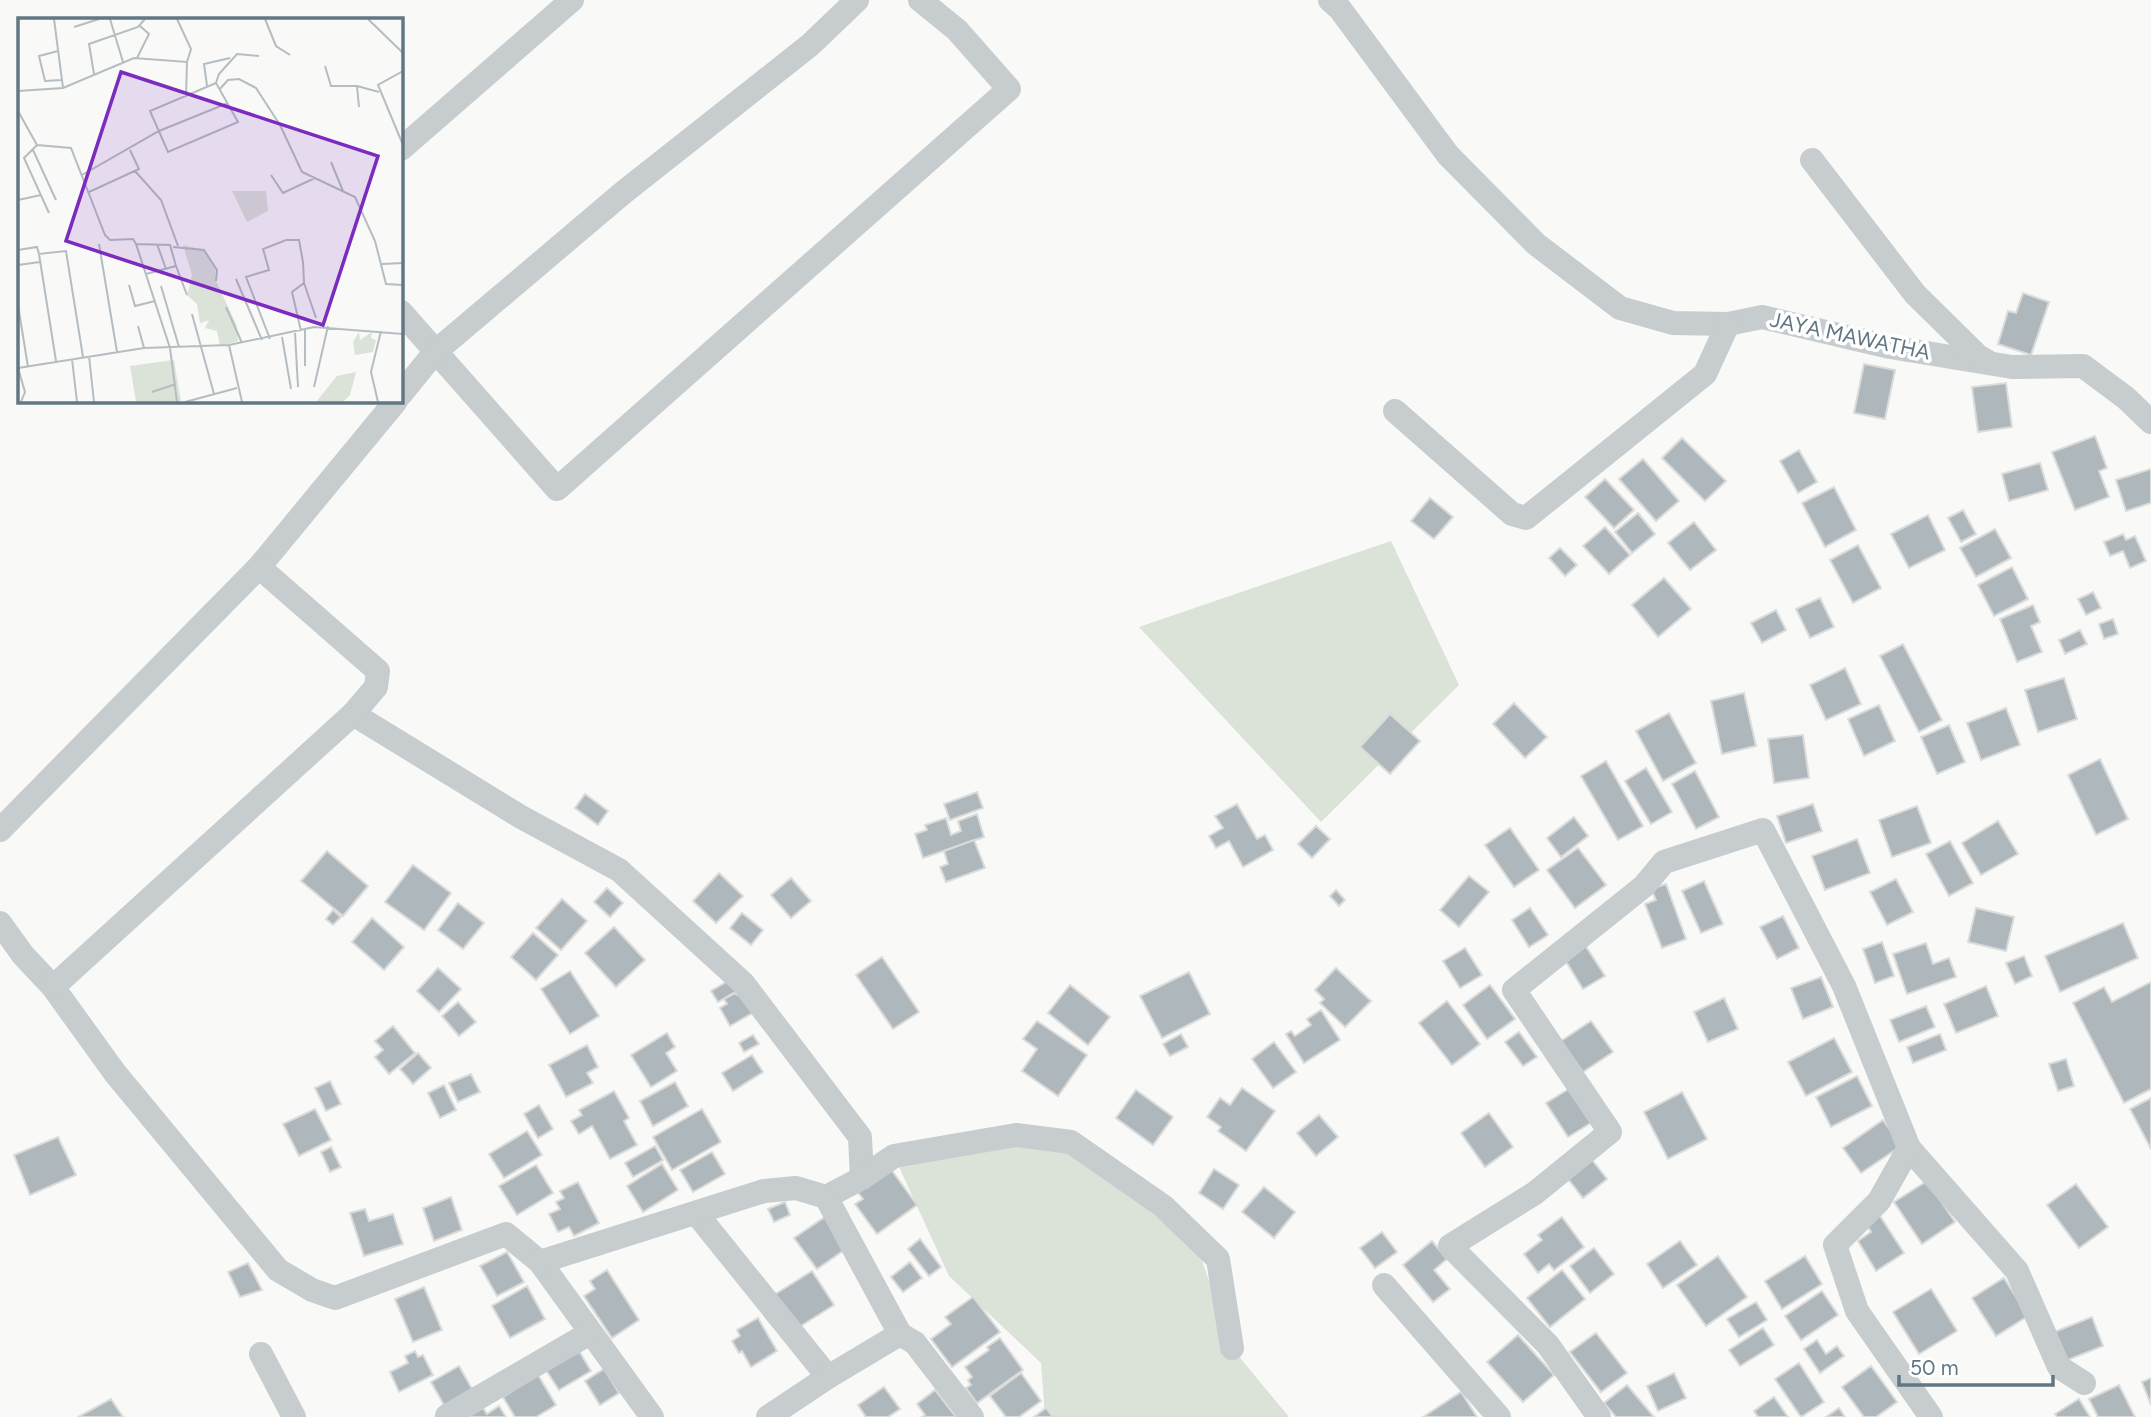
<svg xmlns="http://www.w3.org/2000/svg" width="2151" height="1417" font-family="Figtree,sans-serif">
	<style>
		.green { fill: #dbe2d8 }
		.building { fill: #adb7bc; stroke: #dbdbd9; stroke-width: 2 }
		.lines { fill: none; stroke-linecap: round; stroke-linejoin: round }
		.minor { stroke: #c7cccf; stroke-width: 24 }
		.labels { text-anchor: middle; stroke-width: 7; stroke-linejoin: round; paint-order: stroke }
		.street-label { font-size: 21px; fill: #627784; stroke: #fff }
		.inset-road { fill: none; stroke: #b4bdc2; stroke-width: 2 }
		.view { fill: #7b2cbf; fill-opacity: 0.15; stroke: #7b2cbf; stroke-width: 3.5 }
		.inset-edge { fill: none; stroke: #627784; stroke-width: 3.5 }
	</style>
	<rect width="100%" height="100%" fill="#f9f9f7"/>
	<g class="green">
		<path d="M1391 541 1459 685 1321 822 1139 627Z"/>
		<path d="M1071 1142 1193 1234 1232 1348 1289 1417H1045L1041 1363 949 1276 894 1156Z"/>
	</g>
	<g class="building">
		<path d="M2023 293 2049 302 2031 355 1998 344 2008 311 2016 313Z"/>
		<path d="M1864 364 1895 370 1885 419 1854 413Z"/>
		<path d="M2006 383 2012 427 1978 432 1972 387Z"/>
		<path d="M2095 436 2107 468 2099 471 2109 497 2075 510 2052 452Z"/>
		<path d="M1682 438 1726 481 1705 501 1662 458Z"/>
		<path d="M1799 450 1817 482 1798 493 1780 461Z"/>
		<path d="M1643 459 1679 501 1656 521 1619 479Z"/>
		<path d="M2040 463 2048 490 2009 501 2002 474Z"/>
		<path d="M2151 469V503L2126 511 2116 480Z"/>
		<path d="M1605 479 1634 510 1614 528 1585 497Z"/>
		<path d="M1834 487 1856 530 1825 547 1802 503Z"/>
		<path d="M1430 498 1453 517 1434 539 1411 521Z"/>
		<path d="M1963 510 1976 534 1961 542 1948 518Z"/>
		<path d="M1638 513 1655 534 1632 553 1615 532Z"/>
		<path d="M1928 515 1945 550 1909 568 1891 534Z"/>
		<path d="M1694 522 1716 550 1690 570 1668 543Z"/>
		<path d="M1605 527 1630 555 1609 574 1583 546Z"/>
		<path d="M1995 529 2011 558 1976 577 1960 548Z"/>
		<path d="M2123 534 2126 540 2135 536 2146 561 2130 568 2123 551 2110 556 2104 542Z"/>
		<path d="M1858 545 1881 588 1853 603 1830 560Z"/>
		<path d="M1560 548 1577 565 1565 576 1549 558Z"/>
		<path d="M2012 567 2028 599 1994 616 1978 585Z"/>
		<path d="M1664 578 1691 609 1658 637 1632 605Z"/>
		<path d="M2093 592 2101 608 2086 615 2078 599Z"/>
		<path d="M1820 598 1834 627 1810 638 1796 609Z"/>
		<path d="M2033 605 2040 622 2031 626 2042 652 2017 662 2000 619Z"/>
		<path d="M1776 610 1786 630 1762 643 1751 623Z"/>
		<path d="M2113 619 2118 634 2104 639 2099 624Z"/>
		<path d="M2080 630 2087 644 2065 654 2059 640Z"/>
		<path d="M1903 644 1942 720 1919 732 1880 656Z"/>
		<path d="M1845 668 1861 704 1826 720 1810 685Z"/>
		<path d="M2064 678 2077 719 2038 732 2025 690Z"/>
		<path d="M1744 693 1756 746 1722 754 1711 701Z"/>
		<path d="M1514 703 1547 737 1525 758 1493 724Z"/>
		<path d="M1879 705 1895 741 1864 756 1848 719Z"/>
		<path d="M2006 708 2020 745 1981 760 1967 723Z"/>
		<path d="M1669 713 1696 763 1663 781 1636 731Z"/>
		<path d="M1390 714 1420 741 1390 774 1360 747Z"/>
		<path d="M1949 725 1965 762 1937 774 1921 737Z"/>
		<path d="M1803 735 1809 778 1774 783 1768 739Z"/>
		<path d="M2100 759 2128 819 2096 835 2068 775Z"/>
		<path d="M1606 761 1643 826 1618 840 1581 776Z"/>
		<path d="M1646 768 1672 812 1651 824 1625 781Z"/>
		<path d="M1695 771 1719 817 1696 829 1672 784Z"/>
		<path d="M977 792 983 808 950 820 944 804Z"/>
		<path d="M585 794 608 811 598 825 575 808Z"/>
		<path d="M1237 804 1257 839 1265 835 1273 850 1243 867 1229 841 1216 848 1209 836 1223 828 1215 816Z"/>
		<path d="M1813 804 1822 831 1786 843 1777 816Z"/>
		<path d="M1917 806 1931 843 1892 857 1879 820Z"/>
		<path d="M977 814 984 837 923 858 915 834 927 830 925 825 946 818 951 835 961 831 958 821Z"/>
		<path d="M1574 817 1588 836 1561 857 1547 838Z"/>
		<path d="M1998 821 2018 854 1981 875 1962 843Z"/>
		<path d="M1316 826 1330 839 1312 858 1298 844Z"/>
		<path d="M1510 828 1539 870 1514 887 1485 845Z"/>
		<path d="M1857 839 1870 873 1825 890 1812 856Z"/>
		<path d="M974 840 985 868 946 882 940 867 948 864 944 851Z"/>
		<path d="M1950 841 1973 883 1949 896 1926 854Z"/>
		<path d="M1578 848 1606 885 1575 908 1547 870Z"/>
		<path d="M327 851 368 886 343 916 301 881Z"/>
		<path d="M413 865 451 893 424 930 385 902Z"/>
		<path d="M719 873 743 896 716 923 693 901Z"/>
		<path d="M1469 876 1489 892 1459 927 1440 910Z"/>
		<path d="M791 878 811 901 791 918 771 895Z"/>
		<path d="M1896 879 1913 912 1887 925 1870 892Z"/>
		<path d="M1704 881 1723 924 1701 933 1682 891Z"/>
		<path d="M1666 884 1686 939 1662 948 1645 904 1656 900 1651 889Z"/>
		<path d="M607 888 623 903 610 917 594 902Z"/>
		<path d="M1336 890 1345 900 1339 906 1330 896Z"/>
		<path d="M562 899 587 921 561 950 536 928Z"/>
		<path d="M458 903 484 923 463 949 438 930Z"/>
		<path d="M1530 908 1548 935 1529 947 1512 920Z"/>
		<path d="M1976 908 2014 917 2006 951 1968 942Z"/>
		<path d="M333 910 341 917 333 925 326 919Z"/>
		<path d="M742 913 763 930 751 945 730 928Z"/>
		<path d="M1783 916 1799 948 1777 959 1760 927Z"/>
		<path d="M372 918 404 947 384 970 352 942Z"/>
		<path d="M2123 923 2138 958 2060 992 2045 956Z"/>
		<path d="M614 927 645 960 616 987 585 953Z"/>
		<path d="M533 933 558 955 536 980 511 957Z"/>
		<path d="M1583 942 1605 976 1583 989 1562 955Z"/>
		<path d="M1882 942 1894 976 1875 983 1863 949Z"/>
		<path d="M1926 943 1933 964 1949 958 1956 977 1907 994 1893 954Z"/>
		<path d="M1465 948 1482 975 1460 988 1443 961Z"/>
		<path d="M2024 956 2032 976 2015 984 2006 963Z"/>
		<path d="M882 957 919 1012 893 1029 856 975Z"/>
		<path d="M438 968 461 989 439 1012 417 991Z"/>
		<path d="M1336 968 1371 1001 1345 1027 1320 1003 1324 999 1315 990Z"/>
		<path d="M570 971 599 1016 570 1034 541 989Z"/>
		<path d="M1189 972 1210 1014 1162 1038 1140 996Z"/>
		<path d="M1821 977 1833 1007 1803 1019 1791 988Z"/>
		<path d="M733 978 740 989 718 1002 711 991Z"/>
		<path d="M2151 982V1089L2124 1103 2073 1003 2104 987 2112 1002Z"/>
		<path d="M1070 985 1110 1017 1088 1045 1048 1013Z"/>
		<path d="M1490 985 1515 1019 1487 1039 1463 1005Z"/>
		<path d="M1986 986 1998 1016 1956 1033 1944 1004Z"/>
		<path d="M744 991 756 1011 730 1026 720 1008 727 1004 724 999 735 993 737 995Z"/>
		<path d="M1724 998 1738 1029 1708 1042 1694 1012Z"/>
		<path d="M1447 1001 1480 1044 1452 1065 1419 1023Z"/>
		<path d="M458 1002 476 1022 459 1036 442 1016Z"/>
		<path d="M1926 1006 1935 1027 1899 1042 1890 1020Z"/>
		<path d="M1321 1010 1340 1040 1304 1063 1286 1034 1291 1031 1295 1036 1311 1025 1307 1019Z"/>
		<path d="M1037 1021 1087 1055 1058 1096 1022 1071 1037 1049 1023 1039Z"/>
		<path d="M1591 1021 1613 1052 1583 1072 1561 1041Z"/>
		<path d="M393 1026 415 1053 389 1074 375 1057 383 1050 375 1041Z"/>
		<path d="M1519 1032 1537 1057 1523 1066 1505 1042Z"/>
		<path d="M667 1033 675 1047 666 1053 677 1071 651 1087 631 1055Z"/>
		<path d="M1181 1034 1188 1047 1170 1056 1163 1044Z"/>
		<path d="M1940 1034 1946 1050 1913 1063 1907 1047Z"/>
		<path d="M753 1035 759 1044 744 1052 739 1043Z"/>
		<path d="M1834 1038 1852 1072 1806 1096 1788 1062Z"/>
		<path d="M1274 1042 1296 1072 1273 1088 1252 1059Z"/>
		<path d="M587 1045 598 1067 587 1073 593 1083 566 1097 549 1065Z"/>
		<path d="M418 1053 431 1068 413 1084 400 1069Z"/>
		<path d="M752 1055 763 1072 733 1091 722 1073Z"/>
		<path d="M2066 1059 2074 1086 2058 1091 2049 1064Z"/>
		<path d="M471 1074 480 1092 458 1102 449 1083Z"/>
		<path d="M1857 1076 1872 1106 1831 1127 1816 1097Z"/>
		<path d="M330 1081 341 1104 326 1111 315 1088Z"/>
		<path d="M675 1082 688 1106 653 1126 640 1101Z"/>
		<path d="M444 1085 456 1110 440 1118 428 1093Z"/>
		<path d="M1572 1087 1594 1121 1568 1137 1546 1103Z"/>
		<path d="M1242 1088 1275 1111 1246 1151 1218 1131 1221 1127 1207 1117 1220 1098 1230 1105Z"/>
		<path d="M1136 1090 1173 1117 1153 1145 1116 1118Z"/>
		<path d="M614 1091 629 1118 624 1121 637 1145 610 1159 592 1126 579 1134 571 1121 582 1115 579 1110Z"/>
		<path d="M1682 1092 1707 1139 1668 1159 1644 1112Z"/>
		<path d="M2151 1098V1149L2130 1109Z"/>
		<path d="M539 1105 553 1129 538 1138 524 1114Z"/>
		<path d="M315 1109 331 1140 299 1156 283 1124Z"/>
		<path d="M702 1109 721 1142 672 1170 653 1137Z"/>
		<path d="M1489 1113 1513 1147 1485 1167 1461 1133Z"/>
		<path d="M1319 1115 1338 1137 1316 1156 1297 1133Z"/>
		<path d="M1883 1120 1901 1146 1861 1173 1843 1148Z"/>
		<path d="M527 1131 542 1155 504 1178 489 1154Z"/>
		<path d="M58 1137 76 1175 30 1195 14 1155Z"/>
		<path d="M655 1146 663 1160 633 1177 625 1163Z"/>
		<path d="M331 1147 341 1167 330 1172 321 1152Z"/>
		<path d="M712 1152 725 1174 693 1192 680 1170Z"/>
		<path d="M1589 1156 1607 1179 1583 1198 1565 1175Z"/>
		<path d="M662 1164 678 1190 643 1212 627 1186Z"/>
		<path d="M536 1165 553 1193 517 1215 499 1186Z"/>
		<path d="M890 1168 917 1205 877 1234 855 1204 863 1199 857 1191Z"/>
		<path d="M1214 1169 1239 1185 1223 1209 1199 1193Z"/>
		<path d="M1927 1181 1955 1222 1922 1244 1894 1202Z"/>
		<path d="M578 1182 599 1223 574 1236 569 1227 558 1232 549 1214 560 1209 556 1202 564 1198 560 1191Z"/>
		<path d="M2076 1184 2108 1227 2079 1248 2047 1205Z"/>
		<path d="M1264 1187 1295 1212 1274 1238 1242 1212Z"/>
		<path d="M451 1197 462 1230 434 1241 423 1208Z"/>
		<path d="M785 1202 790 1215 774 1222 768 1209Z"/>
		<path d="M365 1209 369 1221 393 1214 403 1244 364 1256 350 1213Z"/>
		<path d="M1880 1216 1904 1253 1876 1271 1858 1241 1871 1232 1867 1225Z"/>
		<path d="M825 1217 847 1248 817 1269 794 1238Z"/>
		<path d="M1562 1217 1584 1247 1554 1270 1549 1264 1538 1273 1524 1254 1542 1240 1538 1235Z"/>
		<path d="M1382 1232 1397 1252 1375 1268 1360 1248Z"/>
		<path d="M920 1239 941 1267 929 1276 908 1249Z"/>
		<path d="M1432 1241 1447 1259 1434 1270 1450 1289 1433 1302 1403 1265Z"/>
		<path d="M1680 1241 1697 1265 1663 1288 1647 1264Z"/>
		<path d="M1594 1248 1614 1274 1590 1293 1570 1266Z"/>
		<path d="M507 1252 524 1282 497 1296 480 1266Z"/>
		<path d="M1718 1256 1747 1297 1706 1326 1677 1285Z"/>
		<path d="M1805 1256 1822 1284 1782 1309 1765 1281Z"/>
		<path d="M910 1262 922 1278 903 1292 891 1277Z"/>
		<path d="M248 1263 262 1290 240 1297 228 1272Z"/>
		<path d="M607 1270 639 1320 612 1338 584 1296 595 1289 590 1281Z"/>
		<path d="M1562 1270 1585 1299 1550 1327 1527 1298Z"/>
		<path d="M812 1271 834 1305 796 1329 774 1295Z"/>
		<path d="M2004 1278 2028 1316 1996 1336 1972 1298Z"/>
		<path d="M527 1286 545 1319 510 1338 492 1306Z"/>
		<path d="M424 1287 442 1330 413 1342 395 1299Z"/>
		<path d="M1931 1289 1957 1331 1919 1354 1893 1312Z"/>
		<path d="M1822 1291 1838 1315 1801 1340 1785 1316Z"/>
		<path d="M973 1297 1000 1332 952 1367 931 1339 951 1324 945 1317Z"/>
		<path d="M1756 1302 1767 1320 1739 1337 1727 1319Z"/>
		<path d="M2092 1317 2103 1346 2065 1361 2054 1332Z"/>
		<path d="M758 1318 777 1351 751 1367 742 1351 739 1353 732 1341 740 1336 737 1330Z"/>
		<path d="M1763 1328 1774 1345 1740 1366 1729 1350Z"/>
		<path d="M1596 1333 1627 1373 1601 1392 1570 1352Z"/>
		<path d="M1518 1335 1554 1375 1523 1402 1487 1362Z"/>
		<path d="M1000 1338 1023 1370 977 1403 966 1388 971 1385 968 1380 972 1377 965 1367 989 1350 987 1347Z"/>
		<path d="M1817 1340 1826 1354 1837 1346 1844 1356 1820 1373 1804 1349Z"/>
		<path d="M415 1351 418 1357 423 1355 433 1375 399 1392 390 1372 408 1363 405 1356Z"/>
		<path d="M579 1351 591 1371 559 1390 546 1370Z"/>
		<path d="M1799 1363 1824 1402 1801 1417 1775 1379Z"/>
		<path d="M459 1366 472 1389 444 1405 431 1382Z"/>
		<path d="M1871 1366 1897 1402 1876 1417H1864L1842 1387Z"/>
		<path d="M604 1369 619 1393 600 1405 585 1381Z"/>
		<path d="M1021 1373 1041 1401 1019 1417H1006L990 1396Z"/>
		<path d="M1674 1373 1686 1398 1658 1411 1647 1386Z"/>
		<path d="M538 1375 556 1405 536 1417H515L503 1397Z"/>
		<path d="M2151 1378V1405L2142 1382Z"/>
		<path d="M1627 1385 1654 1417H1616L1604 1403Z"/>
		<path d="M2119 1385 2135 1417H2098L2089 1399Z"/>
		<path d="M884 1387 900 1409 888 1417H866L858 1405Z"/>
		<path d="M935 1390 956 1417H922L925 1415 917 1404Z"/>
		<path d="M1461 1392 1477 1417H1423Z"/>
		<path d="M1774 1397 1788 1417H1758L1754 1411Z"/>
		<path d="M111 1399 123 1417H78Z"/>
		<path d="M2079 1399 2090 1417H2057L2055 1414Z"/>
		<path d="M499 1406 506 1417H468L483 1408 487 1414Z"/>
		<path d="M1046 1408 1053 1417H1034Z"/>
		<path d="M1839 1408 1845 1417H1826Z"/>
	</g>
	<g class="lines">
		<g class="minor">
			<path d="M1330 0 1340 9 1448 155 1536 244 1620 308 1673 323 1728 324 1762 317 1890 347 2012 367 2083 366 2126 398 2151 422"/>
			<path d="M401 149 572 0"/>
			<path d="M1812 160 1915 294 1978 356 1988 362"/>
			<path d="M401 312 557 489 1009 89 957 30 920 0"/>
			<path d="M401 394 435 352 624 192 810 45 857 0"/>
			<path d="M1395 411 1512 514 1526 518 1705 374 1728 324"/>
			<path d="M353 714 521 817 619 870 743 983 860 1137 862 1178"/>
			<path d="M0 830 259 567 396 401"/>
			<path d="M0 923 23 955 53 987 115 1073 278 1270 312 1290 335 1298 506 1234 540 1262 652 1417"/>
			<path d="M53 987 353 714 376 687 378 671 259 567"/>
			<path d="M1909 1148 2017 1271 2059 1367 2084 1383"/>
			<path d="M826 1197 862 1178 894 1156 1016 1135 1071 1142 1163 1206 1218 1259 1232 1348"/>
			<path d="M696 1213 828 1377"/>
			<path d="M540 1262 764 1191 796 1188 826 1197 900 1334"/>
			<path d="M1384 1285 1499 1417"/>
			<path d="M261 1354 294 1417"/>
			<path d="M447 1416 590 1333"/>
			<path d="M768 1417 828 1377 900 1334 915 1343 972 1417"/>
			<path d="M1599 1417 1548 1345 1450 1246 1535 1193 1610 1132 1514 990 1644 886 1664 862 1763 830 1844 986 1909 1148 1879 1201 1835 1245 1857 1311 1931 1417"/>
		</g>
	</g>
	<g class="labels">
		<g class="street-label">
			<text transform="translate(1850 336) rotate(12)" y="7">JAYA MAWATHA</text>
		</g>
	</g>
	<g transform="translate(18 18)">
		<rect width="385" height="385" fill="#f9f9f7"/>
		<path d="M214 173H248L250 193 229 204ZM165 227 186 232 197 248 198 263 219 308 220 323 202 328 199 313 187 310 191 302 182 305 179 286 169 277 174 257ZM341 314 342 322 354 314 353 320 358 322 355 334 337 337 335 324ZM156 342 163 384H118L112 348ZM338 354 332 377 325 384H298L319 358Z" fill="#dbe2d8"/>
		<path class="inset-road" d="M36 1 45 70M92 1 105 44M247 1 258 28 272 37M350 1 385 35M56 9 81 1M40 33 21 38 27 63 43 62M119 40 131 16 122 8M307 48 313 68H339L361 74M385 53 360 67 385 127M76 56 71 26 120 9 127 1M198 65 132 93 150 134 220 104 198 65 201 56 219 36 241 38M189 68 186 46 212 40M339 68 341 89M201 72 210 62 221 61 238 70 262 107 284 154 337 179 357 223 368 266 385 267M0 73 45 70 116 40 169 44 173 31 159 1M168 78 169 44M0 93 19 127M19 127 53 130 87 217 92 222 115 221 118 226 152 330 159 384M19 127 6 140 31 195M15 132 38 182M313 144 325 173M117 153 143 182 160 228M64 157 141 113 210 85M253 157 265 175 297 160M71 174 121 151 112 132M0 182 23 177M81 226 99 334M118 226 152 227 158 248M139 226 148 251M155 229 186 232 199 252 198 263M0 232 19 229 21 236 48 233 65 339M21 236 38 343M364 246 385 245M0 247 22 244M128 256 158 248 169 277M218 261 244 322M286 265 298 300M111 267 117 288 137 283M143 268 161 329M0 287 10 349M208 289 224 325M174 296 196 376M120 308 126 330M277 315 280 369M264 319 273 371M252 321 228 259 251 252 245 231 268 222H281L285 244 286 265 274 274 283 313M211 327 224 384M71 338 76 384M54 341 59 384M287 348V312M0 350 126 330 211 327 296 309 385 316M0 350 7 374 3 384M296 369 310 308M134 374 158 366M167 384 219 370M360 384 353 354 363 313"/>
		<path class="view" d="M103 54 360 138 305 307 48 223Z"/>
		<rect width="385" height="385" class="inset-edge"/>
	</g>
	<path d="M1899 1375v10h154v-10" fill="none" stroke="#627784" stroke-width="3.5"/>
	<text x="1910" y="1375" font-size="21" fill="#627784" stroke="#ffffff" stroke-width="5" paint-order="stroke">50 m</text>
</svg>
